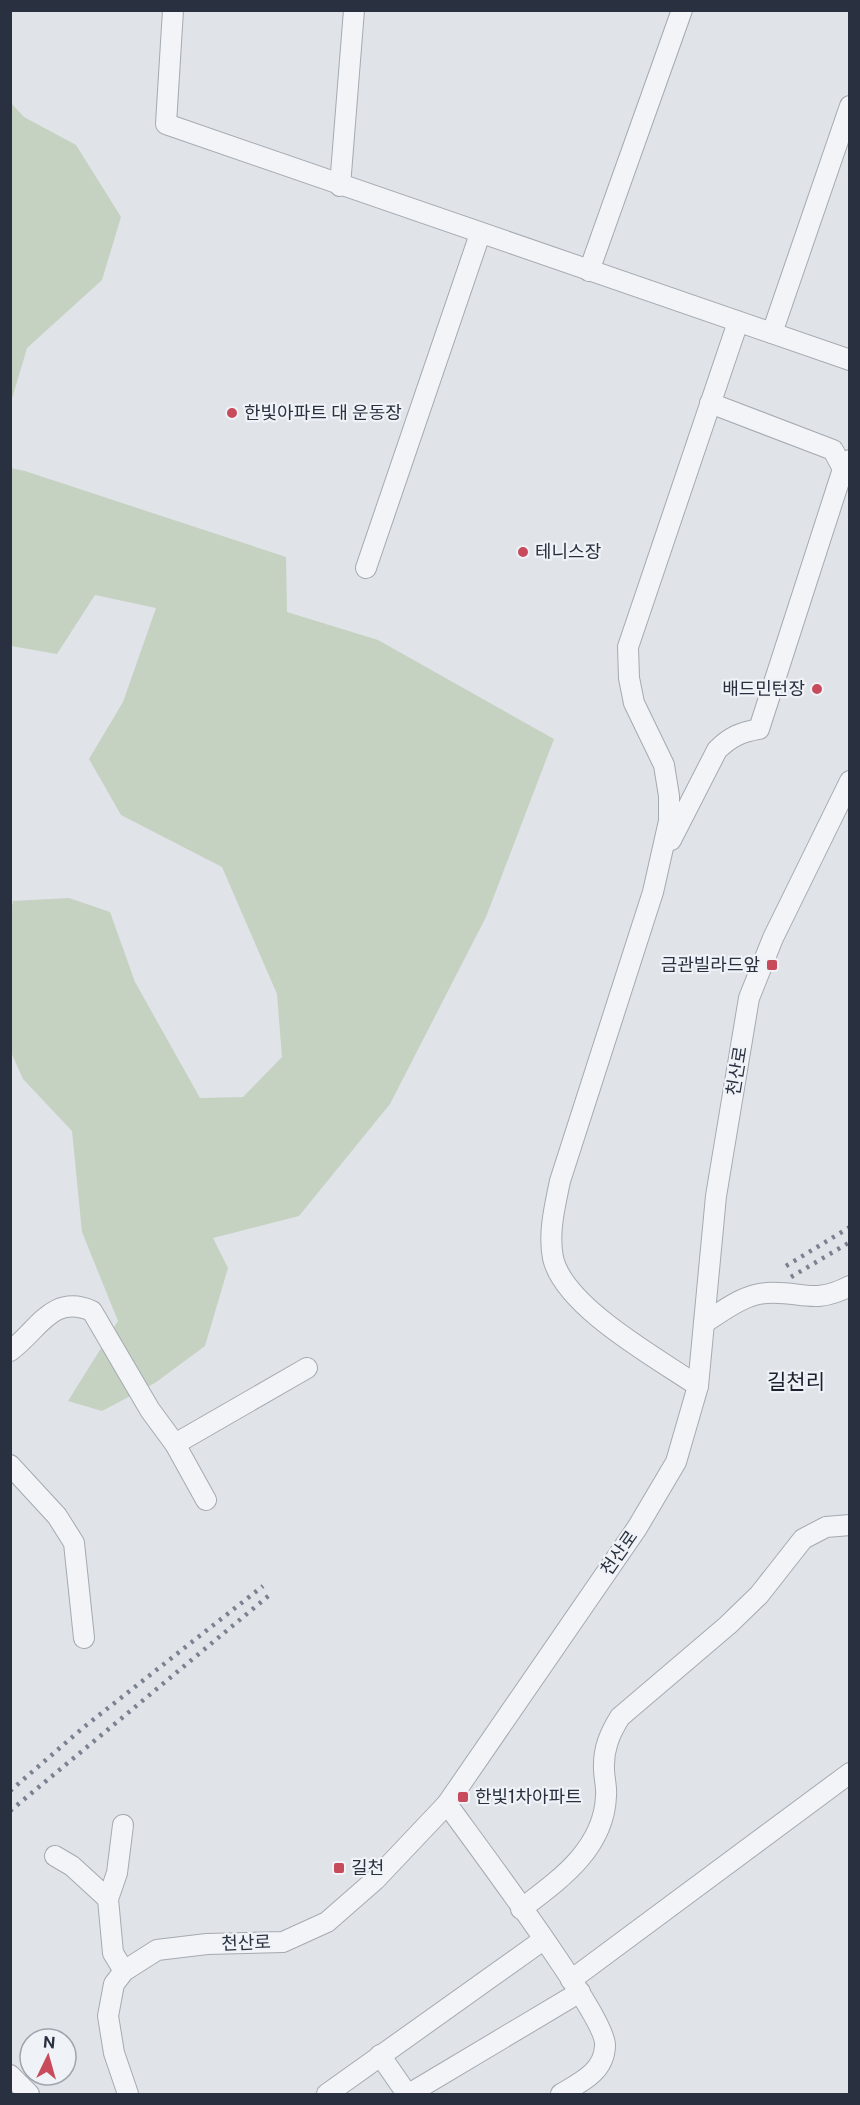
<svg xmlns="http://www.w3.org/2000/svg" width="860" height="2105" font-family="'Public Sans','Noto Sans KR',sans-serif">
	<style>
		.green { fill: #c5d2c1 }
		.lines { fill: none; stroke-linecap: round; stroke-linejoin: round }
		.minor-casing { stroke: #a5aab2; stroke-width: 22 }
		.minor { stroke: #f2f4f7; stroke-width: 20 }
		.rail { stroke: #7a8291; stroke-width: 4.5; stroke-dasharray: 3 6; stroke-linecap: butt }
		.poi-dot { fill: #c74b5a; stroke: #eff2f6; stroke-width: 2 }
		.labels { text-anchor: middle; stroke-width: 4.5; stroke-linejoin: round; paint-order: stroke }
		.poi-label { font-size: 18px; fill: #29303f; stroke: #eff2f6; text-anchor: start }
		.street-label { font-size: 18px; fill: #29303f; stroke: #eff2f6 }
		.quarter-label { font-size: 21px; fill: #1c222f; stroke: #eff2f6 }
	</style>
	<rect width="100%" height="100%" fill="#e0e3e8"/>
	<g class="green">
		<path d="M11 103 24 117 76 145 121 217 102 280 27 348 11 402Z"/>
		<path d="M10 468 25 471 286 557 287 612 378 640 554 739 486 917 390 1104 299 1216 213 1238 228 1268 205 1346 155 1383 102 1411 68 1401 118 1321 82 1232 72 1131 23 1079 11 1052 10 916 13 901 69 898 110 912 135 982 200 1098 243 1097 282 1057 277 994 222 867 121 815 89 759 123 702 156 608 95 595 57 654 11 646Z"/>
	</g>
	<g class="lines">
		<g class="minor-casing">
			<g id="minor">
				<path d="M173 10 166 124 850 360"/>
				<path d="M340 186 354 10"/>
				<path d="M589 271 682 10"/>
				<path d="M772 333 850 106"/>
				<path d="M710 403 833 450 843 469"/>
				<path d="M366 568 480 234"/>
				<path d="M671 840 717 750C730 737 741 732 759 729L843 469 850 460"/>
				<path d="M704 1323C723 1311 744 1294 767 1293 803 1291 813 1305 850 1286"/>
				<path d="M10 1351C38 1331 52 1293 92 1311L150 1410 175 1444 206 1500"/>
				<path d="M698 1386C657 1358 564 1307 553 1258 548 1232 555 1206 560 1181L653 892 669 821V796L664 765 634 703 629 678 628 647 738 322"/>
				<path d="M175 1444 307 1368"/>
				<path d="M10 1465 57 1516 74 1543 84 1638"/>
				<path d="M447 1804C472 1839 608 2019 605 2046 604 2072 581 2082 561 2094"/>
				<path d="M123 1825 117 1873 108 1899 113 1953 124 1971"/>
				<path d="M55 1856 72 1866 108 1899"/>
				<path d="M521 1909C559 1880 604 1849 606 1796 607 1787 604 1778 604 1769 603 1749 610 1733 620 1717L728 1625 759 1595 803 1539 826 1527 850 1525"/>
				<path d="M571 1980 850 1773"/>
				<path d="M380 2055 407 2094"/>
				<path d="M10 2075 29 2094"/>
				<path d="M128 2094 114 2053 108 2016 114 1984 124 1971 157 1950 207 1944 283 1942 327 1922 375 1880 447 1804 637 1528 676 1462 698 1386 716 1196 749 998 773 938 850 781"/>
				<path d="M327 2094 543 1940"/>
				<path d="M409 2094 580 1992"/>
			</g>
		</g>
		<use href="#minor" class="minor"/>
		<g class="rail">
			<path d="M786 1266 850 1227"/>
			<path d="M791 1277 850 1242"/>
			<path d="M10 1791 84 1727 263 1586"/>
			<path d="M10 1811 272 1593"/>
		</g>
	</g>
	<g class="poi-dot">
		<circle cx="232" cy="413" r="6"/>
		<circle cx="523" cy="552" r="6"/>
		<circle cx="817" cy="689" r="6"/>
		<rect x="766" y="959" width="12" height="12" rx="3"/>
		<rect x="457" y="1791" width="12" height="12" rx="3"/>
		<rect x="333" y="1862" width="12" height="12" rx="3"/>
	</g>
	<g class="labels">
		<g class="poi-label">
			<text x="244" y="419">한빛아파트 대 운동장</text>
			<text x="535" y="558">테니스장</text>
			<text x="805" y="695" text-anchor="end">배드민턴장</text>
			<text x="760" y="971" text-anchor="end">금관빌라드앞</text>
			<text x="475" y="1803">한빛1차아파트</text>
			<text x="351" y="1874">길천</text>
		</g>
		<g class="street-label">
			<text transform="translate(737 1071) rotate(-81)" y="6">천산로</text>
			<text transform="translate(619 1553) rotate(-55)" y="6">천산로</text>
			<text transform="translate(246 1943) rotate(-2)" y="6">천산로</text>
		</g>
		<g class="quarter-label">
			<text x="796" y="1389">길천리</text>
		</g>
	</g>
	<rect width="860" height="2105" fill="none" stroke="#29303f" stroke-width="24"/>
	<g transform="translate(48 2057) rotate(5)"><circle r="28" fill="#eff2f6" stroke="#a0a4ad" stroke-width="1.5"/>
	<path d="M0-4.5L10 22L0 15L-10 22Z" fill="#c74b5a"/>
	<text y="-9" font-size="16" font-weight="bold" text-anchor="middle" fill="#29303f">N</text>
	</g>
</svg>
